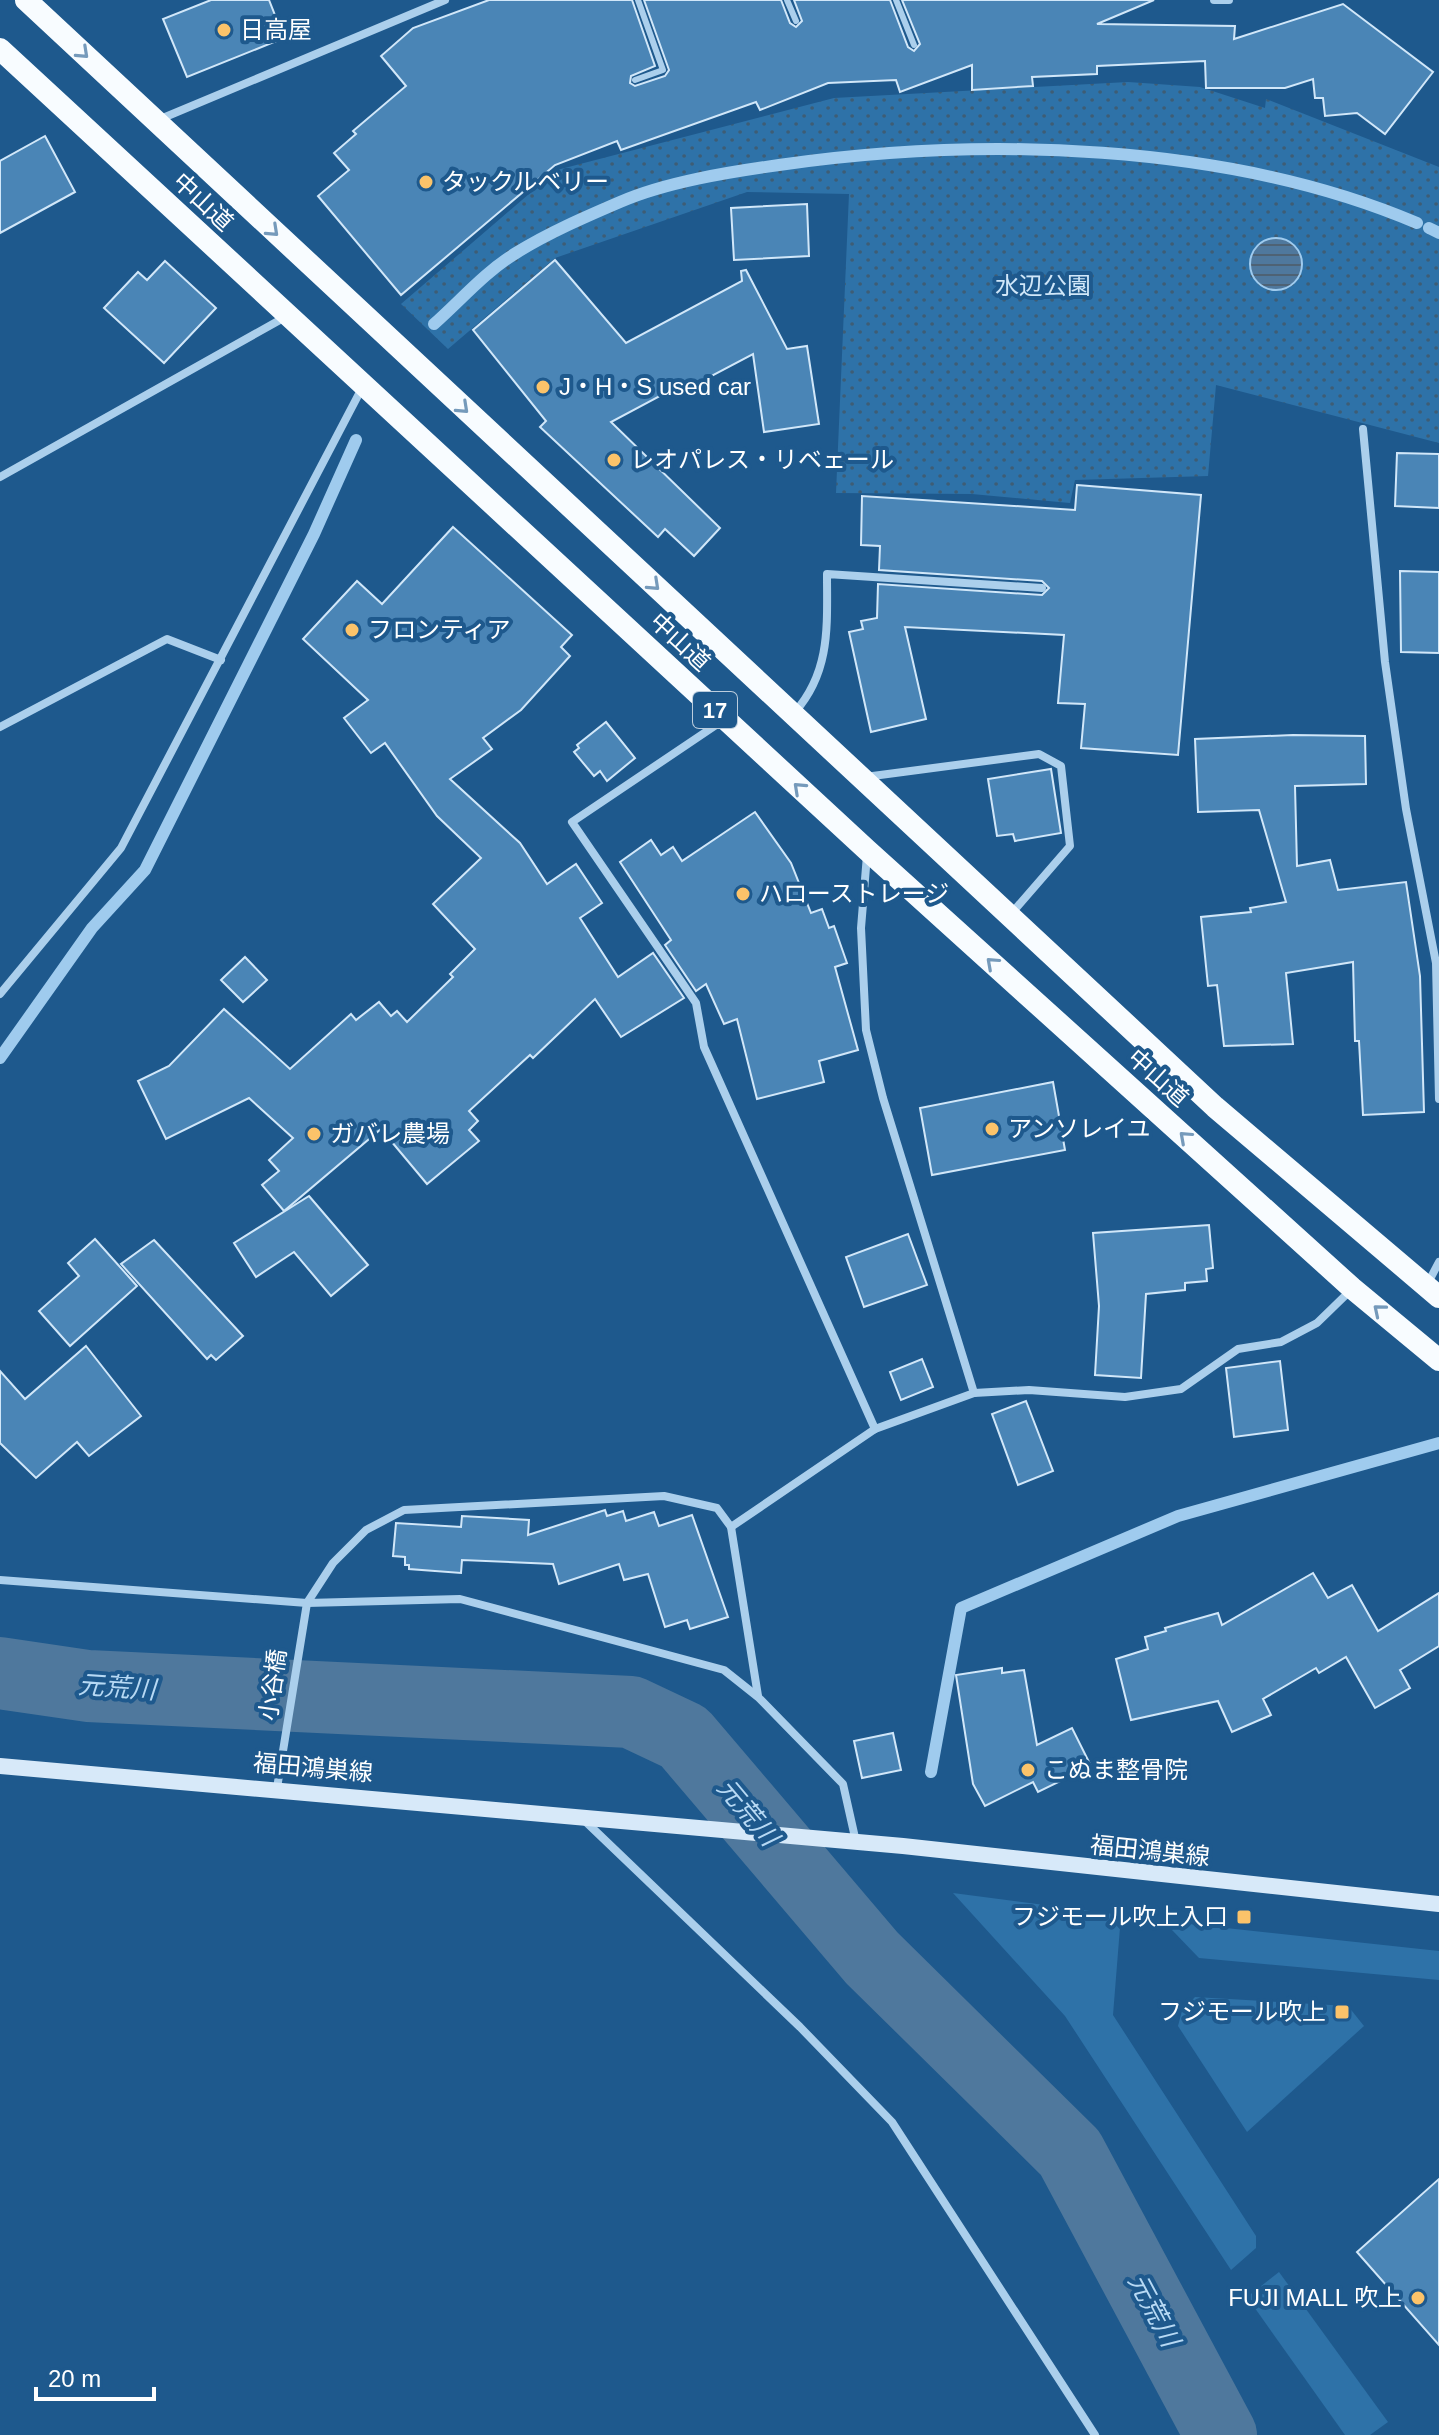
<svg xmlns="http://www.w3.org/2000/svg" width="1439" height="2435" font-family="Arial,'Noto Sans JP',sans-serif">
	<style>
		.grass { fill: #2e72a8 }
		.park { fill: url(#park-dots) }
		.water { fill: url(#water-rules); stroke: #9fcbee; stroke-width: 2 }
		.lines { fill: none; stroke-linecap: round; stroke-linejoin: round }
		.stream { stroke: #9fcbee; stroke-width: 12 }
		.river { stroke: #4f789d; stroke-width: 72 }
		.building { fill: #4a85b6; stroke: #d1e7f9; stroke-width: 2 }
		.service { stroke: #abcfec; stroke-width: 6 }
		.minor { stroke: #abcfec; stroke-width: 8 }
		.secondary { stroke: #d7e9f9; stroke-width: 16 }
		.trunk { stroke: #f8fcff; stroke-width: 22 }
		.oneway { stroke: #759abb }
		.poi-dot { fill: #fbc36a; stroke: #1e598d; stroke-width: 3 }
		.labels { text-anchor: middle; stroke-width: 8; stroke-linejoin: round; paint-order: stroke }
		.shield { fill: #1e598d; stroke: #bccddd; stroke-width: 2 }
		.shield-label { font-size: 22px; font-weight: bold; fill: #fff }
		.poi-label { font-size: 24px; fill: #fff; stroke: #1e598d; text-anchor: start }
		.street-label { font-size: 24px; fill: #fff; stroke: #1e598d }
		.park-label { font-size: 24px; fill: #d1e7f9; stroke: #1e598d }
		.water-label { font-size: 26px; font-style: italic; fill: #b7d9f4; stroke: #1e598d }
	</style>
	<defs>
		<pattern id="park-dots" width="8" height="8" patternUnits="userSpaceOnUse" patternTransform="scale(2)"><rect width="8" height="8" fill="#2e72a8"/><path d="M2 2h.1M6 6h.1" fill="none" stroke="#3e5d75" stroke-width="1.8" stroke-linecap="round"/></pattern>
		<pattern id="water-rules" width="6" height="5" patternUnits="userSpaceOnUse" patternTransform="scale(2)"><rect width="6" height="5" fill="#4f789d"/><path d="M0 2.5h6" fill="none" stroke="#4e6274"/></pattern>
	</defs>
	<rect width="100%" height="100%" fill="#1e598d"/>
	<g class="grass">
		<path d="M953 1893 1121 1915 1113 2015 1256 2236V2248L1231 2270 1065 2016Z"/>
		<path d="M1180 1923 1439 1951V1980L1199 1958 1172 1930Z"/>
		<path d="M1195 1997 1348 2006 1364 2026 1247 2132 1178 2026 1182 2011Z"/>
		<path d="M1279 2272 1388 2422 1370 2435H1345L1247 2297Z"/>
	</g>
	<path class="park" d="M1128 82 1200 87 1265 108 1266 99 1439 167V443L1216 385 1208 476 1075 480 1070 503 972 494 836 493 849 194 747 192 555 258 448 349 401 304 557 170 834 98Z"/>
	<circle class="water" cx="1276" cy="264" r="26"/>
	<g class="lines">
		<g class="stream">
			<path d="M1429 228 1439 233"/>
			<path d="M434 324C460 301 486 271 516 253 548 233 585 217 620 202 666 182 729 172 779 165 980 136 1227 142 1417 223"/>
			<path d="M0 1058 92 928 145 870 314 534 356 440"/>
			<path d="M931 1772 961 1608 1178 1516 1439 1443"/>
		</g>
		<path class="river" d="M0 1673 88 1686 631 1712 684 1737 872 1958 1070 2153 1221 2435"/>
	</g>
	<g class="building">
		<path d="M211 0H269L284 38 187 77 163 19Z"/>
		<path d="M489 0H632L655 66 631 76 630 83 635 86 665 76 669 70 644 0H781L790 23 796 27 802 21 794 0H890L908 47 914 51 920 44 902 0H1154L1097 24 1235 26 1234 39 1343 4 1433 72 1385 134 1357 113 1325 116 1323 98H1315L1313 79 1285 88H1206L1205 61 1097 66V74L1032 77 1033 86 972 90V65L900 92 896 80 828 83 760 110 756 102 621 150 617 141 555 165 401 295 318 196 349 170 334 153 356 134 353 131 406 86 381 56 413 28Z"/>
		<path d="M45 136 75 192 0 233V161Z"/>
		<path d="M807 204 809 256 734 260 731 208Z"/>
		<path d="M555 260 626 343 742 281 741 271 746 270 787 349 807 346 819 424 764 432 753 354 687 389 684 383 611 422 720 528 694 556 665 529 658 537 540 427 546 421 473 330Z"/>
		<path d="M165 261 216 308 164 363 104 308 138 272 147 280Z"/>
		<path d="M1397 453 1439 454V508L1395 506Z"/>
		<path d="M1077 485 1201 495 1178 755 1081 748 1085 704 1058 703 1064 635 905 627 926 719 871 732 849 632 863 629 861 621 877 618 878 584 1042 595 1049 588 1042 581 879 570 880 546 861 545 862 496 1075 510Z"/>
		<path d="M453 527 572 635 561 647 570 656 521 710 483 738 492 749 450 779 520 843 547 884 576 864 602 903 580 918 618 977 653 953 684 998 621 1037 595 999 533 1058 530 1055 469 1111 478 1121 469 1130 479 1141 427 1184 381 1129 284 1211 262 1185 279 1171 269 1160 293 1138 249 1098 166 1139 138 1081 169 1066 224 1009 290 1069 351 1014 356 1020 379 1002 391 1016 397 1011 407 1022 453 977 450 974 475 949 433 904 481 858 437 816 385 743 371 753 344 718 368 700 303 639 357 581 382 604Z"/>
		<path d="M1400 571 1439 572V653L1401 652Z"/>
		<path d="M606 722 635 758 607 781 600 771 594 776 574 752 579 748 577 745Z"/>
		<path d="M1293 735 1365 736 1366 784 1295 786 1297 866 1330 860 1338 890 1406 882 1420 976 1424 1112 1363 1115 1359 1041H1355L1353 962 1286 973 1293 1044 1224 1046 1217 985 1208 986 1201 917 1251 912 1250 908 1286 902 1259 810 1198 812 1195 739Z"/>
		<path d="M1051 769 1061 833 1015 841 1013 834 997 836 988 779Z"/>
		<path d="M755 812 791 863 811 913 822 909 829 928 834 926 847 963 835 967 858 1050 819 1061 824 1082 757 1099 737 1019 724 1024 706 984 696 991 665 945 671 940 620 862 651 840 661 855 673 847 682 861Z"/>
		<path d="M245 957 267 980 243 1002 221 980Z"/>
		<path d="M1053 1082 1065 1150 932 1175 920 1108Z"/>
		<path d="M309 1196 368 1265 331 1296 294 1252 256 1277 234 1243Z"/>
		<path d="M1209 1225 1213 1268 1206 1269 1207 1281 1185 1283V1290L1146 1294 1141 1378 1095 1375 1099 1306 1093 1233Z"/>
		<path d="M908 1234 927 1285 864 1307 846 1257Z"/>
		<path d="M95 1239 137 1286 70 1346 39 1311 79 1276 68 1263Z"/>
		<path d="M154 1240 243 1336 216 1360 211 1355 207 1359 121 1264Z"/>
		<path d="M86 1346 141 1416 89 1456 77 1442 36 1478 0 1443V1371L25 1399Z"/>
		<path d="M922 1359 933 1387 901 1400 890 1372Z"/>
		<path d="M1280 1361 1288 1430 1234 1437 1226 1368Z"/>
		<path d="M1026 1401 1053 1471 1018 1485 992 1414Z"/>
		<path d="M605 1510 607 1516 623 1511 626 1521 654 1512 659 1526 692 1515 728 1617 690 1629 687 1620 665 1627 648 1574 624 1580 619 1564 559 1584 553 1564 462 1560 461 1573 409 1569V1565H405V1557L393 1556 396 1523 461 1527 462 1516 529 1520 528 1535Z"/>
		<path d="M1313 1573 1328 1598 1352 1585 1378 1631 1439 1593V1646L1400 1670 1410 1688 1375 1708 1346 1657 1319 1673 1316 1668 1263 1699 1271 1715 1232 1732 1218 1701 1131 1720 1116 1659 1148 1649 1145 1637 1166 1631 1165 1628 1218 1613 1222 1625Z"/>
		<path d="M1002 1668V1673L1024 1670 1037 1745 1072 1728 1091 1766 1038 1792 1033 1782 985 1806 973 1784 956 1675Z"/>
		<path d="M893 1733 901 1770 862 1778 854 1741Z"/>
		<path d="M1439 2179V2345L1357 2252Z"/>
	</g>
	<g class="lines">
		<g class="service">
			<path d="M787 0 796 21"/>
			<path d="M896 0 914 45"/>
			<path d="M635 80 663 70 638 0"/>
		</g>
		<g class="minor">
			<path d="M1214 0H1229"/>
			<path d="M158 120 445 0"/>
			<path d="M1363 429 1385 662 1406 809 1436 963 1439 1099"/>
			<path d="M0 477 287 316"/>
			<path d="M795 712C831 671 827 625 827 574L1042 588"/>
			<path d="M722 721 572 822 696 1003 704 1047 875 1429"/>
			<path d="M0 727 167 639 221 660"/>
			<path d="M865 777 1039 754 1061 766 1070 846 1011 914"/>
			<path d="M867 855 861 928 866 1030 883 1098 974 1393"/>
			<path d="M0 994 121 848 362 388"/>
			<path d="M1428 1283 1439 1262"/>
			<path d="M731 1527 758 1696"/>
			<path d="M0 1580 307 1603 460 1599 724 1670 758 1697 843 1784 856 1842"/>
			<path d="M277 1788 307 1603 333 1563 366 1530 404 1510 664 1496 717 1508 731 1527 875 1429 974 1393 1029 1390 1125 1397 1181 1389 1238 1349 1281 1342 1317 1323 1352 1289"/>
			<path d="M585 1821 800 2027 892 2122 1095 2435"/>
		</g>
		<path class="secondary" d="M0 1766 903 1846 1439 1904"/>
		<g class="trunk">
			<path d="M26 0 1215 1107 1439 1297"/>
			<path d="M0 49 867 850 1352 1288 1439 1360"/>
		</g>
	</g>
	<defs><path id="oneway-chevron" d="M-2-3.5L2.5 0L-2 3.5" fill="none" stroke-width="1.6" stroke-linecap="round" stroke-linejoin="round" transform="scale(2)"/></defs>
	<g class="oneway">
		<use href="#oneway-chevron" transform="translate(83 53) rotate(43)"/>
		<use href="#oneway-chevron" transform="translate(273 231) rotate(43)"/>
		<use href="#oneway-chevron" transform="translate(463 408) rotate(43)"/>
		<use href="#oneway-chevron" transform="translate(654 585) rotate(43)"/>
		<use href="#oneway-chevron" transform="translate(799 788) rotate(-137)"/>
		<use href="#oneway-chevron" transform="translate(992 963) rotate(-138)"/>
		<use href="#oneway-chevron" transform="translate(1185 1137) rotate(-138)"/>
		<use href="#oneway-chevron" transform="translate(1379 1310) rotate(-140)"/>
	</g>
	<g class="poi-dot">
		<circle cx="224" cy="30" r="8"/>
		<circle cx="426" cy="182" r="8"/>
		<circle cx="543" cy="387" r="8"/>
		<circle cx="614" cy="460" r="8"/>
		<circle cx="352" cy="630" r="8"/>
		<circle cx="743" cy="894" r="8"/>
		<circle cx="992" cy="1129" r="8"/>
		<circle cx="314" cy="1134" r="8"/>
		<circle cx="1028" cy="1770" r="8"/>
		<rect x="1236" y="1909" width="16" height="16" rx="4"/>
		<rect x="1334" y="2004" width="16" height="16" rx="4"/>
		<circle cx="1418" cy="2298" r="8"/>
	</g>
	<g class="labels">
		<rect class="shield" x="693" y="692" width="44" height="36" rx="6"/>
		<g class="shield-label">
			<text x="715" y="718">17</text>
		</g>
		<g class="poi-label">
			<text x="240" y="38">日高屋</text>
			<text x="442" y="190">タックルベリー</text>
			<text x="559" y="395">J・H・S used car</text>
			<text x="630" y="468">レオパレス・リベェール</text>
			<text x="368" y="638">フロンティア</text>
			<text x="759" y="902">ハローストレージ</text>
			<text x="1008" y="1137">アンソレイユ</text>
			<text x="330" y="1142">ガバレ農場</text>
			<text x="1044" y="1778">こぬま整骨院</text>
			<text x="1228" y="1925" text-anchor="end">フジモール吹上入口</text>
			<text x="1326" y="2020" text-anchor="end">フジモール吹上</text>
			<text x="1402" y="2306" text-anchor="end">FUJI MALL 吹上</text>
		</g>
		<g class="street-label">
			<text transform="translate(203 202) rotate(43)" y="8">中山道</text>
			<text transform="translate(680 642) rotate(43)" y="8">中山道</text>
			<text transform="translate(1158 1078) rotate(42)" y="8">中山道</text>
			<text transform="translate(273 1685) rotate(-82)" y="8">小谷橋</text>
			<text transform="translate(313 1768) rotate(5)" y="8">福田鴻巣線</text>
			<text transform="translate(1150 1851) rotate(6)" y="8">福田鴻巣線</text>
		</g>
		<g class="park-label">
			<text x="1043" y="294">水辺公園</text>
		</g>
		<g class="water-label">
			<text transform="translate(117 1687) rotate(4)" y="9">元荒川</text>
			<text transform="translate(748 1812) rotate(50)" y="9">元荒川</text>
			<text transform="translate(1154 2310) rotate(62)" y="9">元荒川</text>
		</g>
	</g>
	<path d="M36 2387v12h118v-12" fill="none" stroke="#ffffff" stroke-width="4"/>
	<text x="48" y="2387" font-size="24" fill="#ffffff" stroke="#1e598d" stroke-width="6" paint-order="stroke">20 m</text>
</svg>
